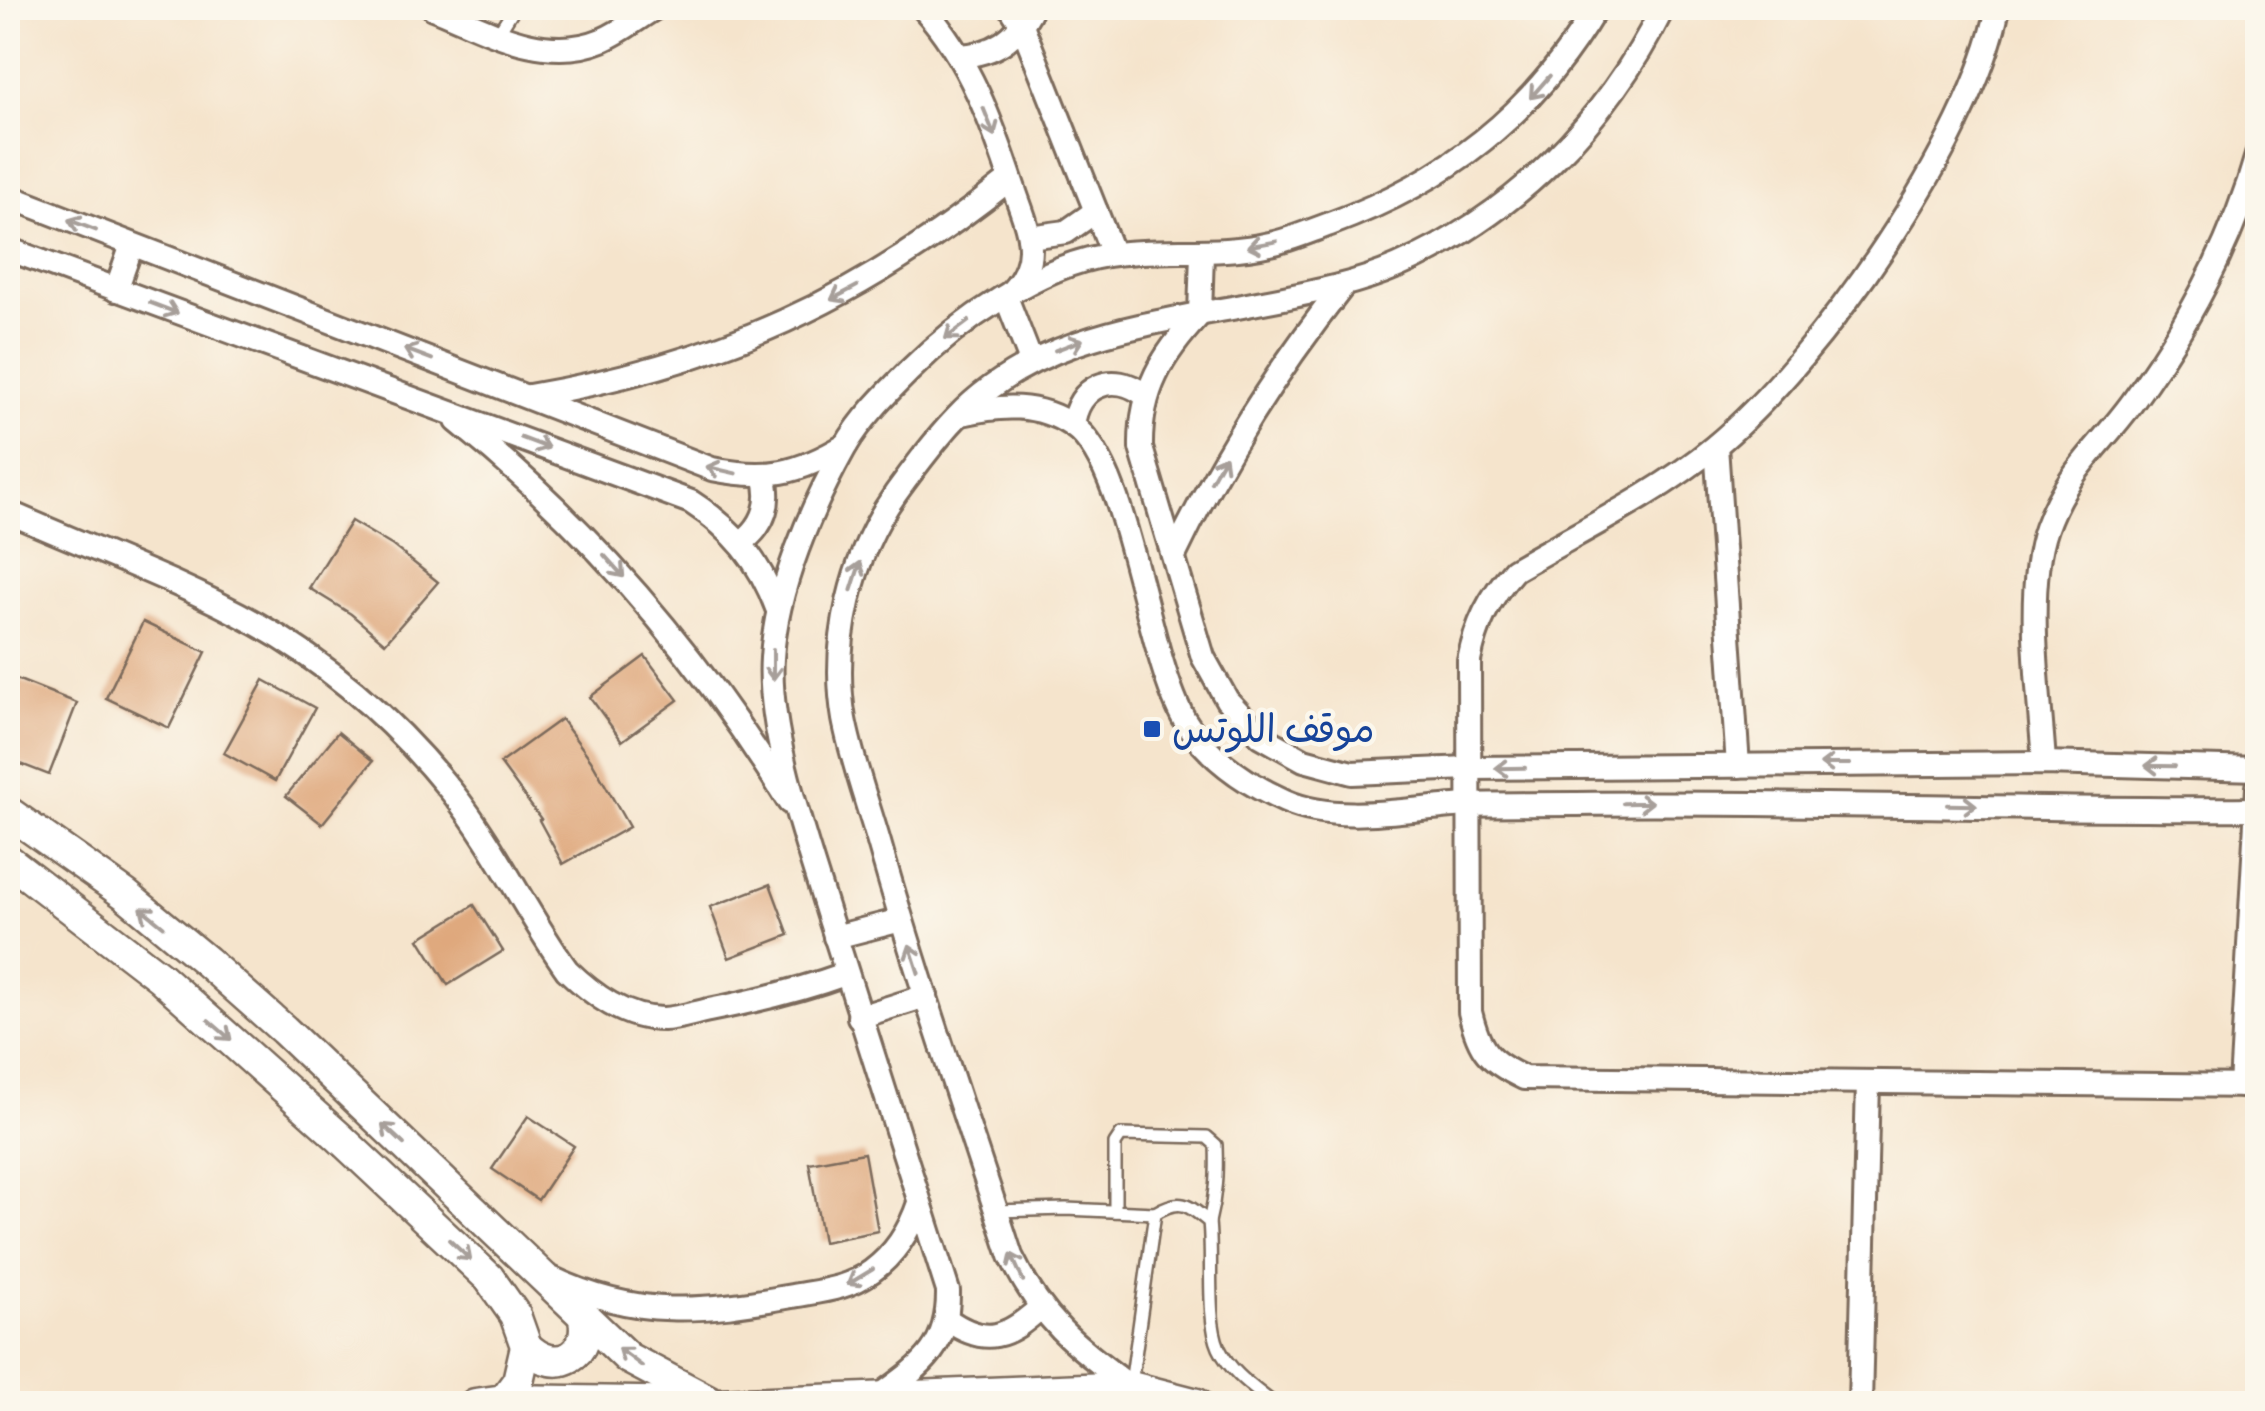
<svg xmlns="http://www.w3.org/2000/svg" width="2265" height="1411" font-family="'Gochi Hand','Playpen Sans Arabic',sans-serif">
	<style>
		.building { fill: #dfa87d }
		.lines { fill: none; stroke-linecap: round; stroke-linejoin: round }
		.lane-casing { stroke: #7c6b5b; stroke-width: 16 }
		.street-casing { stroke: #7c6b5b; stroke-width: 28 }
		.secondary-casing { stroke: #7c6b5b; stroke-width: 35 }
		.lane { stroke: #fff; stroke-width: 11 }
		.street { stroke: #fff; stroke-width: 22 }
		.secondary { stroke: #fff; stroke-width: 30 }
		.oneway { stroke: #a79f9a }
		.transit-dot { fill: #1a4fb4; stroke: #fbf7ec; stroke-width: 4 }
		.labels { text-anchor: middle; stroke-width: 9; stroke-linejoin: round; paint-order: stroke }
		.transit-label { font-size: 38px; fill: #164399; stroke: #fbf7ec; text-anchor: start }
	</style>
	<rect width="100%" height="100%" fill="#fbf7ec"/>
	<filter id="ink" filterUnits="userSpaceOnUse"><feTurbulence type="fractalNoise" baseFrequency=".01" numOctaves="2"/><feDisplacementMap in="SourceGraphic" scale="20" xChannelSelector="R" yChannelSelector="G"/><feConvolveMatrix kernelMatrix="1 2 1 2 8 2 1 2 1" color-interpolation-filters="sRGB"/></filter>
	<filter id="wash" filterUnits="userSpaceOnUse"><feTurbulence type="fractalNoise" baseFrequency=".0048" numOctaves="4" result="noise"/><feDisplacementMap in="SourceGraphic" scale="40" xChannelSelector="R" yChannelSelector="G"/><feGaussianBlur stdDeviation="2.25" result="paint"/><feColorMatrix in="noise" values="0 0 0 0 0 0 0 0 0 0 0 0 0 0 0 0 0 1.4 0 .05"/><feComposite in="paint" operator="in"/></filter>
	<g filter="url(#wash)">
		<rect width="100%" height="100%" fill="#f5e4cc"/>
		<g id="blocks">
			<g class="building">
				<path d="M351 521 393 546 438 582 385 643 351 614 309 588Z"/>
				<path d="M143 622 206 652 169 728 106 698Z"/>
				<path d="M645 656 678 700 622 741 590 697Z"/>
				<path d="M14 678 77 703 49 775 8 759V694Z"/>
				<path d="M264 680 315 708 275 781 224 753Z"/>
				<path d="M561 719 591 760 629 827 563 864 539 820 541 819 500 763Z"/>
				<path d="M338 732 373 761 322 824 286 796Z"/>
				<path d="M770 884 789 935 729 958 710 907Z"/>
				<path d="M474 905 503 951 448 985 419 939Z"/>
				<path d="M528 1116 574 1146 538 1200 492 1169Z"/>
				<path d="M864 1153 878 1231 823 1242 809 1163Z"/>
			</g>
		</g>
	</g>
	<g filter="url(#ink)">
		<use href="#blocks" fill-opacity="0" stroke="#7c6b5b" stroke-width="2.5"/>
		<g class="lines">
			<g class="lane-casing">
				<g id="lane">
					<path d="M497 35 514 8"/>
					<path d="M996 1211 1066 1209 1155 1213"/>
					<path d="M1115 1211V1144L1121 1135 1207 1137 1216 1145C1217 1173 1216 1195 1209 1222"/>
					<path d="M1131 1384 1155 1213C1180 1198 1188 1204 1209 1222 1213 1257 1206 1319 1219 1348 1230 1372 1254 1388 1274 1404"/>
				</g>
			</g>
			<g class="street-casing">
				<g id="street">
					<path d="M433 8C485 29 544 64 602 40 621 32 638 18 655 8"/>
					<path d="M923 8C969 58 993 125 1014 189 1020 208 1030 229 1030 249 1030 268 1020 284 1006 297L1031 361"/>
					<path d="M1011 8 1022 25 1113 254"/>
					<path d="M1998 8C1972 142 1819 361 1714 447 1656 495 1579 532 1514 570 1489 598 1476 625 1469 661L1470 1012C1479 1050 1488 1061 1524 1078L2258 1086"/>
					<path d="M959 56C994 54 1016 39 1032 8"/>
					<path d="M8 196 712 469C767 480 798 474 846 445"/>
					<path d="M1029 237 1066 232 1096 211"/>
					<path d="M8 249 691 502C734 530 759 560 777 608"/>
					<path d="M1202 253 1200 314C1162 355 1140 390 1141 448L1203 657 1227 700 1261 736 1304 760 1352 773 1468 768 2044 763 2258 769"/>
					<path d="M116 290 132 245"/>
					<path d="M529 396C720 364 860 300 1010 179"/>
					<path d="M962 414C1000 405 1038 402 1073 426 1129 464 1145 650 1184 719 1207 757 1245 783 1285 801 1339 825 1410 808 1468 805 1504 804 1541 804 1577 804 1804 801 2031 811 2258 809"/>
					<path d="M457 421C591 528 699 656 789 802"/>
					<path d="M1073 426C1077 386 1113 370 1145 395"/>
					<path d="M1716 446 1738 766"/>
					<path d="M8 512C89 548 180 581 257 624 332 666 398 725 452 792 496 847 526 913 567 970 593 995 625 1019 663 1019 677 1019 694 1013 709 1010 755 1001 801 990 845 974"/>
					<path d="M742 542C765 525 772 502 764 475"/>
					<path d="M1174 556C1220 459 1276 371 1343 286"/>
					<path d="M2044 763C2040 695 2024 591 2046 528 2066 472 2099 448 2132 403 2188 326 2232 244 2258 152"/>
					<path d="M835 937 901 920"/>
					<path d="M859 1017 926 996"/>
					<path d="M2241 1086 2258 787"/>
					<path d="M551 1278C637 1319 702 1312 792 1296 820 1291 848 1289 872 1271 895 1254 910 1230 919 1203"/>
					<path d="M948 1320C986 1347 1008 1337 1040 1308"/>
					<path d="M1131 1387C1076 1347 1041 1319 1011 1256 967 1120 919 984 880 846 868 804 852 761 844 719 831 643 851 556 896 493 915 467 934 441 956 418 1037 333 1154 324 1263 302 1309 293 1354 285 1398 266 1515 215 1607 121 1663 8"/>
					<path d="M877 1398C921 1366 949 1349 948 1291 907 1165 867 1039 828 913 806 841 767 732 772 658 776 588 811 508 845 447 861 419 886 394 909 371 959 321 1038 266 1108 255 1162 247 1217 256 1270 244 1290 240 1310 231 1330 224 1447 181 1532 116 1596 8"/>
					<path d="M1860 1404 1868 1082"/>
				</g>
			</g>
			<g class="secondary-casing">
				<g id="secondary">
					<path d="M8 812 126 895 206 961 284 1030 628 1358 715 1404"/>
					<path d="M8 860 160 977 339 1137 489 1278 515 1315 526 1346 518 1381 504 1400"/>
					<path d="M526 1346C556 1377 594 1355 583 1314"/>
					<path d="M475 1404 504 1400 705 1403"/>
					<path d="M718 1404 1131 1387 1197 1404"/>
				</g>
			</g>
			<use href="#lane" class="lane"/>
			<use href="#street" class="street"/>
			<use href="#secondary" class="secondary"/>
		</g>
		<defs><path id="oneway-shaft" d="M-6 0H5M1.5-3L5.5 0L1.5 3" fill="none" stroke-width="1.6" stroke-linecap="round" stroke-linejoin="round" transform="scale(2.5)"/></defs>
		<g class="oneway">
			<use href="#oneway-shaft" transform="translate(1540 87) rotate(131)"/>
			<use href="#oneway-shaft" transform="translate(989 122) rotate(68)"/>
			<use href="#oneway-shaft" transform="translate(82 225) rotate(-159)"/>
			<use href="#oneway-shaft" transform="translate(1262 244) rotate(170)"/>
			<use href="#oneway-shaft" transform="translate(844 293) rotate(152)"/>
			<use href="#oneway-shaft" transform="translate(164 308) rotate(21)"/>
			<use href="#oneway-shaft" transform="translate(957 330) rotate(143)"/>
			<use href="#oneway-shaft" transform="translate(1069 345) rotate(-21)"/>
			<use href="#oneway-shaft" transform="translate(418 354) rotate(-159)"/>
			<use href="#oneway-shaft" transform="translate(535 443) rotate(21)"/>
			<use href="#oneway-shaft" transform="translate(1218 469) rotate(-61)"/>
			<use href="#oneway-shaft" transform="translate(721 470) rotate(-167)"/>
			<use href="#oneway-shaft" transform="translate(614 566) rotate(48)"/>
			<use href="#oneway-shaft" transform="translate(856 576) rotate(-72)"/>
			<use href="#oneway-shaft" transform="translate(773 665) rotate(90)"/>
			<use href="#oneway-shaft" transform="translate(1835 764) rotate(180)"/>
			<use href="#oneway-shaft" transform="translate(2160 766) rotate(-179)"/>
			<use href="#oneway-shaft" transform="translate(1510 768) rotate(179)"/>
			<use href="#oneway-shaft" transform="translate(1638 803) rotate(-1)"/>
			<use href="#oneway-shaft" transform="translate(1962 805) rotate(1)"/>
			<use href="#oneway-shaft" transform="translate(152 917) rotate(-141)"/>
			<use href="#oneway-shaft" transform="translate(914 959) rotate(-108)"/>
			<use href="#oneway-shaft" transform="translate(220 1030) rotate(41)"/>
			<use href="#oneway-shaft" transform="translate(393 1134) rotate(-137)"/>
			<use href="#oneway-shaft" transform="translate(460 1250) rotate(43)"/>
			<use href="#oneway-shaft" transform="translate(1017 1267) rotate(-114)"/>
			<use href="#oneway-shaft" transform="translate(860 1277) rotate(149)"/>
			<use href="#oneway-shaft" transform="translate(630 1357) rotate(-143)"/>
		</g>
	</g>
	<rect class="transit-dot" x="1142" y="719" width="20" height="20" rx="5"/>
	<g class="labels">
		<g class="transit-label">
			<text x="1172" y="742">موقف اللوتس</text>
		</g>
	</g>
	<rect width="2265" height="1411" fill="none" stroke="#fbf7ec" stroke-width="40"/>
</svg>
